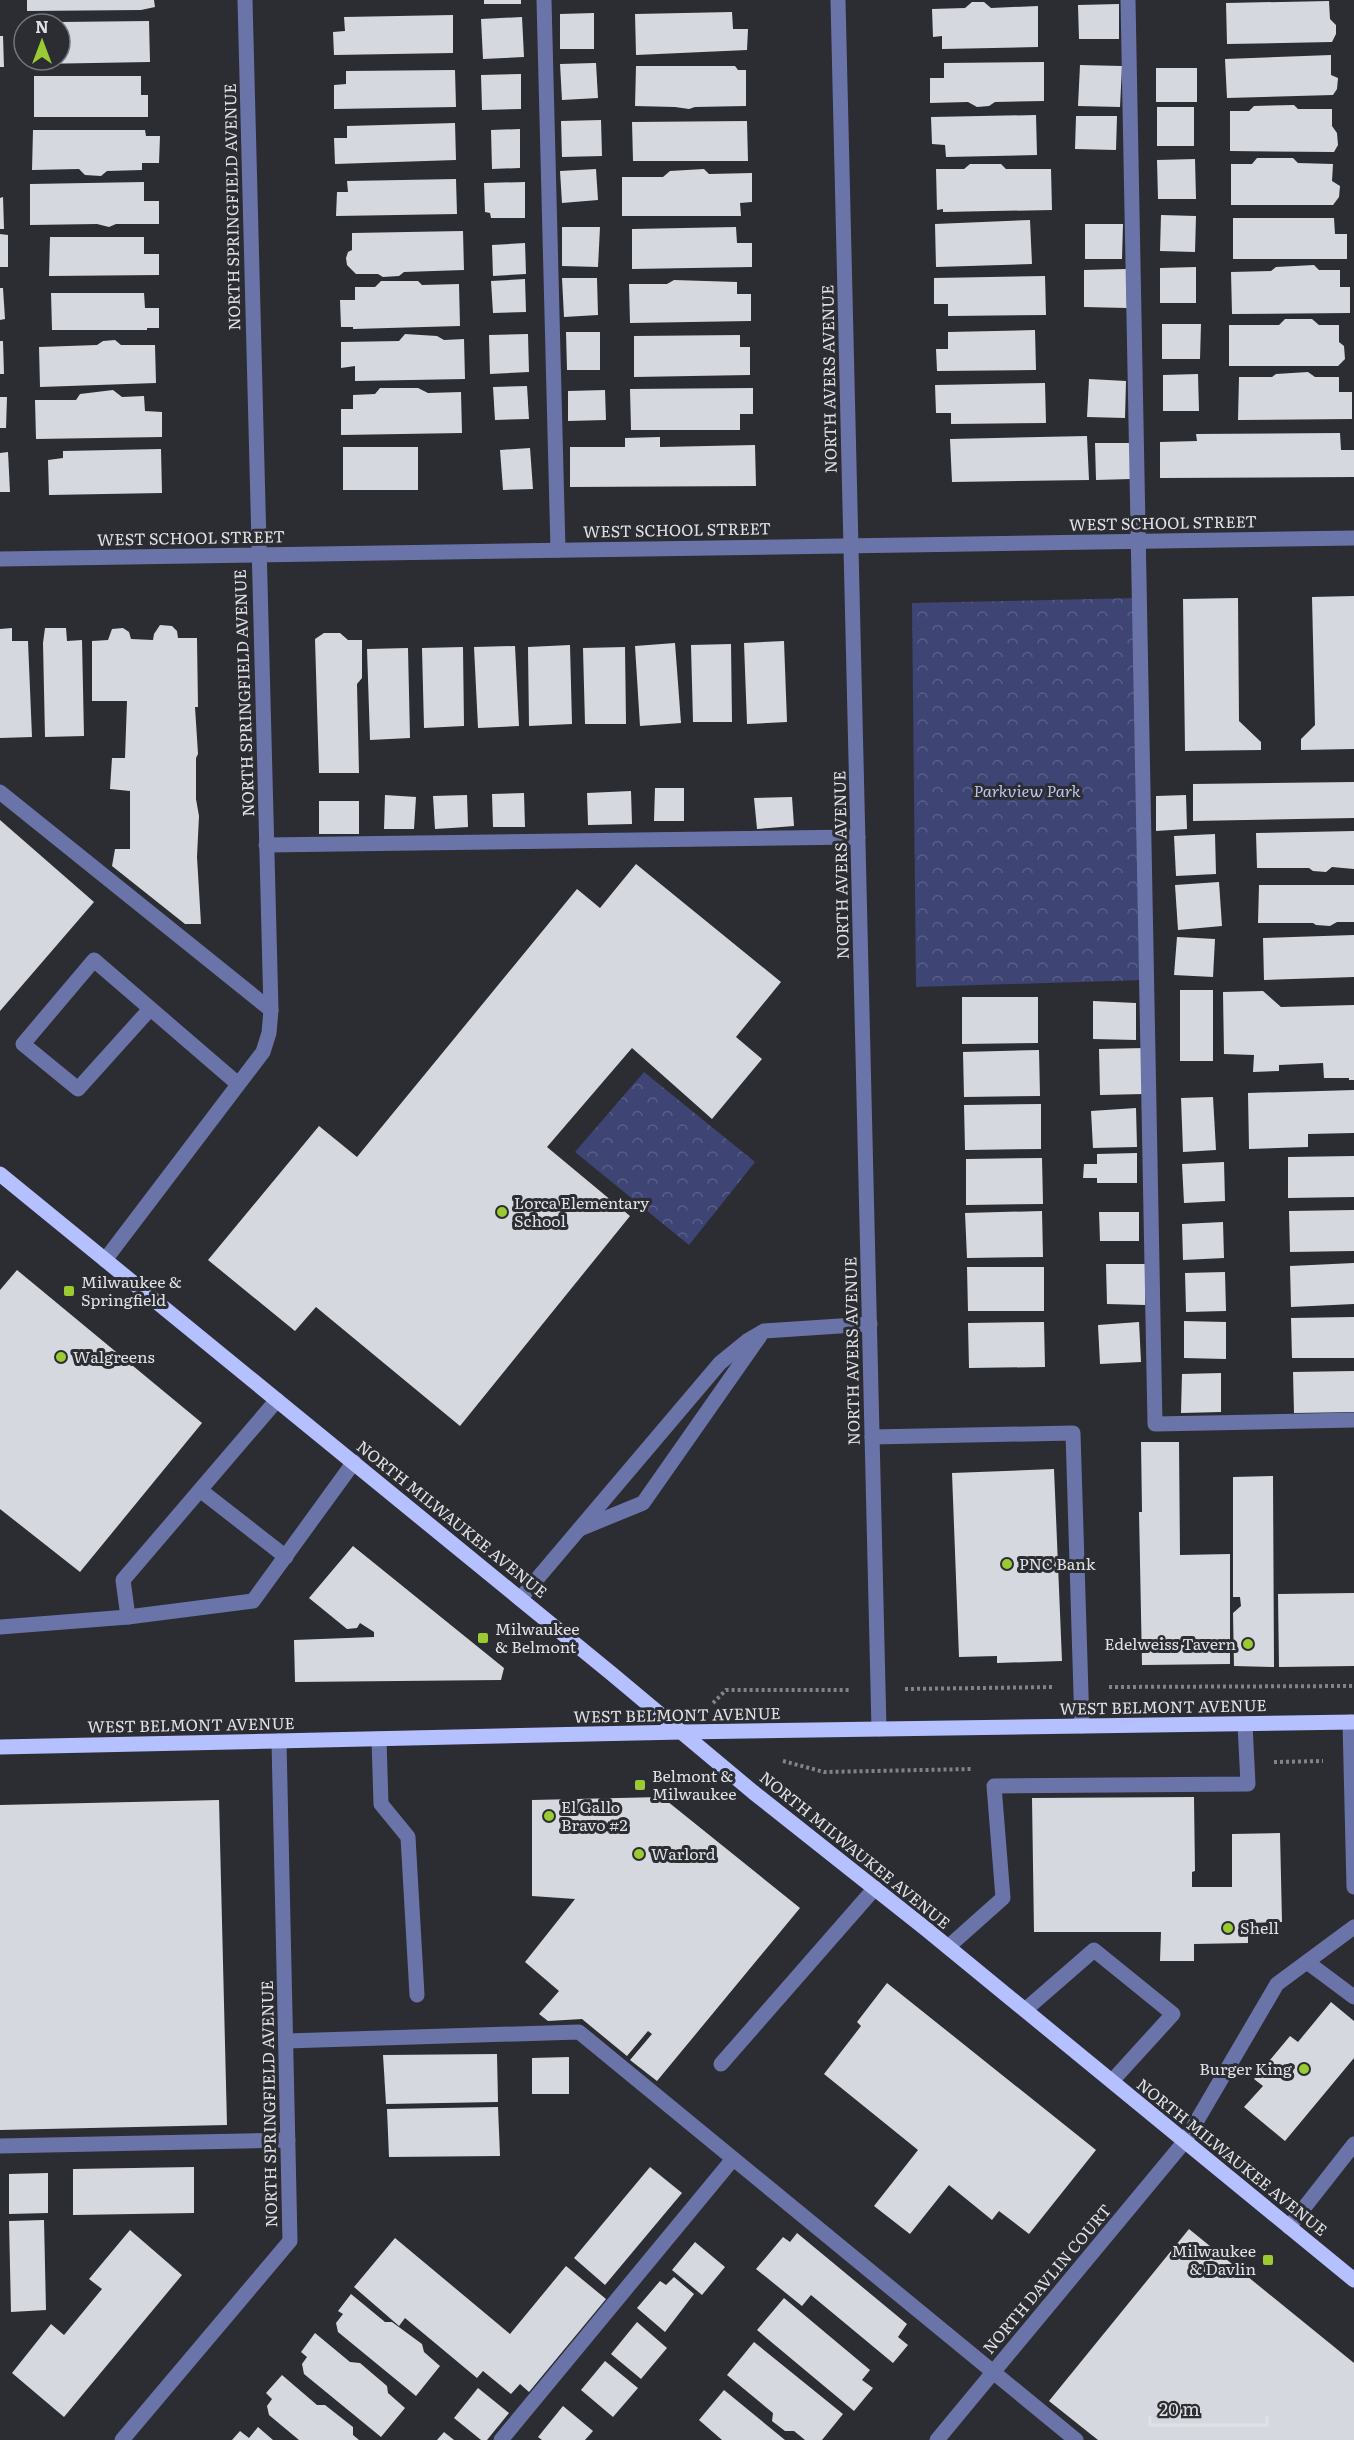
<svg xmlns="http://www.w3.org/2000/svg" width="1354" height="2440" font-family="Literata,serif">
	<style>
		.park { fill: url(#park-crowns) }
		.building { fill: #d6d8df }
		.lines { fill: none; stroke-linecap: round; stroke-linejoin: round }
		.path { stroke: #818387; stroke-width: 4; stroke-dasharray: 3 3; stroke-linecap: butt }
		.minor { stroke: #6b74a8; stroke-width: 15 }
		.major { stroke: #b4c0ff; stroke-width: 15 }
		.poi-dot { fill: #9bcb33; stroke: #2b2d32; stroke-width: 2 }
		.labels { text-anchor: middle; stroke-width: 6; stroke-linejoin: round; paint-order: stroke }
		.street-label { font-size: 16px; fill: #e0e1e5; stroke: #2b2d32 }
		.park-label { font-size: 16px; font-style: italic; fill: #bdc5ef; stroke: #2b2d32 }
		.poi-label { font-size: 16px; fill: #e0e1e5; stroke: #2b2d32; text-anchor: start }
	</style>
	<defs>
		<pattern id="park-crowns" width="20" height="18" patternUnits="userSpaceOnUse" patternTransform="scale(1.5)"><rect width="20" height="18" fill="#3e4474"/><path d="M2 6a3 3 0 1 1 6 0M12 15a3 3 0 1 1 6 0" fill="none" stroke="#5a5f88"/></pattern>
	</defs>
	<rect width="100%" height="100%" fill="#2b2d32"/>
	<g class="park">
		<path d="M1136 598 1143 980 916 987 912 603Z"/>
		<path d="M644 1072 755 1162 689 1245 575 1152Z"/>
	</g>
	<g class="building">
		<path d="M27 0H154L155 7 141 10 27 11Z"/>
		<rect x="484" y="0" width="37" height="4"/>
		<path d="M1329 1 1330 19 1336 25V34L1332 42 1227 44 1226 3Z"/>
		<path d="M972 2H984L991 8 1038 6V47L942 49V36L933 37 932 9 965 8Z"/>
		<path d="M1119 4V39H1079L1078 5Z"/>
		<path d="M732 12 733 29H748L747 50 636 55 635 14Z"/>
		<path d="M594 13V49H560V14Z"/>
		<path d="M453 15V53L334 55 333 32 345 31 344 17Z"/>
		<path d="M522 17 524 57 483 59 481 19Z"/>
		<path d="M149 21 150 62 36 64V60H60V22Z"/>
		<path d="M0 36H3L4 67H0Z"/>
		<path d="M1331 55V75L1338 78 1337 89 1333 95 1227 98 1225 59Z"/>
		<path d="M1044 62V101L995 102 989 106 977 107 968 102 930 103V78H944V63Z"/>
		<path d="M594 63H596L598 98 562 100 560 64Z"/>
		<path d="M1080 65 1122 66 1120 107 1078 106Z"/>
		<path d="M636 66H735L738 70H746V106L695 107 689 109 675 107 635 106Z"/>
		<rect x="1156" y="68" width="41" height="34"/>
		<path d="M455 70 456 107 334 109V85L346 84V71Z"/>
		<path d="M521 74V109L482 110 481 75Z"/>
		<path d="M34 76H141V95H148V117H34Z"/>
		<path d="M1294 105 1298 109H1332V126L1337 133 1338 145 1334 152 1230 151V111H1249L1254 106Z"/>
		<rect x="1157" y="107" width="37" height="39"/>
		<path d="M1036 115 1037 155 946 157 945 145 932 144 931 117Z"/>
		<path d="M1076 116H1117L1116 150 1075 149Z"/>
		<path d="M601 120 602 156 562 157 561 121Z"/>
		<path d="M747 121 748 161H633L632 122Z"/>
		<path d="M455 123 456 160 335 164 334 138H347V126Z"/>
		<path d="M520 129V168L492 169 491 130Z"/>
		<path d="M33 130H145L146 136H160L159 163H142V170L107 171 101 176 85 175 79 169 32 170Z"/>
		<path d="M1257 158H1293L1298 163 1333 164 1332 181 1340 186 1339 197 1333 205H1231V164H1252Z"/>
		<path d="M1195 159 1196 199H1158L1157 160Z"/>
		<path d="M970 164H1001L1006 169H1051L1052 210 943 212V209L937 210 936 169H964Z"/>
		<path d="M596 169 598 200 562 203 560 171Z"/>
		<path d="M704 169 709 174 752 173V202L740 203 741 216H622V177H663L670 171Z"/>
		<path d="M456 179 457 214 336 216 337 192H348L347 181Z"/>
		<path d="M144 182V201H159V224H116L109 227 97 224 30 225V184Z"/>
		<path d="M525 182V218H491L490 213 485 212 484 183Z"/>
		<path d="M3 197 4 229H0V198Z"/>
		<path d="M1161 215 1196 216 1195 252 1160 251Z"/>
		<path d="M1233 218H1334L1335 234H1347V259H1233Z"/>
		<path d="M1030 220 1032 264 936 267 935 224Z"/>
		<path d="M1085 224H1123L1122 259H1085Z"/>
		<path d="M562 227H600L598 267 562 266Z"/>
		<path d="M736 227 737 243H752V267L632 269V229Z"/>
		<path d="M463 231 464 270 404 272 399 276 383 277 378 274H356L347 265 346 258 348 252 352 250V233Z"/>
		<path d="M0 234 8 235V267H0Z"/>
		<path d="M50 237H144V254H159V275L49 276Z"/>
		<path d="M525 243 526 274 493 276 492 245Z"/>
		<path d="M1314 265 1319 270H1340V287H1350V313L1232 314 1231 272 1271 271 1276 267Z"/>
		<path d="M1196 267V303H1160V268Z"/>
		<path d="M1126 269 1127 308 1084 307V270Z"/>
		<path d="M1045 276 1046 315 948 316V304H934V278Z"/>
		<path d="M562 278H597L598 315 564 317Z"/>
		<path d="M525 279 526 312 493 313 491 281Z"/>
		<path d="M674 280 737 282V294H751V321L630 323 629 284H667Z"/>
		<path d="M381 281H418L422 285 459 284 460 326 353 329V327H341L340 300H355V287H375Z"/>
		<path d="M0 288H3L5 319 0 320Z"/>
		<path d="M51 293H144L145 308H159V328H147V330H52Z"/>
		<path d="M1285 319H1312L1319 325H1339V342L1344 346 1345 359 1338 366H1229V325H1279Z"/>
		<path d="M1162 324H1201L1200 359H1162Z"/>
		<path d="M1035 330 1036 370 937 371 936 349H948V332Z"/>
		<path d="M566 332H600V370H567Z"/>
		<path d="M405 334 437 336 444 340 464 339 465 379 355 381V366L341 368V342L399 341Z"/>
		<path d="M528 334 529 372 490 374 489 335Z"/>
		<path d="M740 335V347H750V375L634 377V336Z"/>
		<path d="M115 340 121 345H155L156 383 40 387 39 347 97 345 103 341Z"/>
		<path d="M0 341H3L4 374H0Z"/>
		<path d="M1308 372 1315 377H1339V392H1352V419L1238 420 1239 377H1272L1276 374Z"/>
		<path d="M1198 374 1199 411H1163V375Z"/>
		<path d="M1089 379 1126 381 1125 418 1087 417Z"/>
		<path d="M1045 383 1046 423 951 424V413H936L935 385Z"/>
		<path d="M527 386 529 419 495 420 493 387Z"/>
		<path d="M380 388H418L428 393 461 392 462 433 341 435V409H353V395L375 394Z"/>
		<path d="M753 388V414H740V430H631L630 389Z"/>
		<path d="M113 390 122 397 144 396 145 411 162 412V437L36 439 35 400H76L80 394Z"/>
		<path d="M605 390 606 420 568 421V391Z"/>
		<path d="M0 397H7L6 428H0Z"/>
		<path d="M1340 433 1341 450H1354V477L1160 478V442L1197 441 1196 434Z"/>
		<path d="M1087 436 1089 480 952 482 950 439Z"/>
		<path d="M660 437V447L755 445 756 486 570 487V447H625V438Z"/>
		<path d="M1095 443H1130L1131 479 1096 480Z"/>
		<rect x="343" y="447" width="75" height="43"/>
		<path d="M530 448 533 489 503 490 500 450Z"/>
		<path d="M161 449 162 493 49 495 48 460 63 458V451Z"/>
		<path d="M8 452 10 492H0V453Z"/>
		<path d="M1354 596V749L1301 750V739L1315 725 1312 597Z"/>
		<path d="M1238 598 1239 721 1261 742V750L1185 751 1183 599Z"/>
		<path d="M160 625 172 626 177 631 178 638H197L198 707H195L198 754 196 758V799L199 816 197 857 201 924H185L112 866 115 849H130V791L110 789 112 758H125L127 701H92V641L108 640 112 629 123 628 129 632 131 639 153 640 154 634Z"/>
		<path d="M12 628V641H28L32 737 0 738V629Z"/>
		<path d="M45 628H66L67 641 82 640 84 736 45 737 43 643Z"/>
		<path d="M324 633H340L348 640H362V678L357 684 359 773H319L315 639Z"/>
		<path d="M784 641 787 722 747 724 744 643Z"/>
		<path d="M675 643 681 723 640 726 635 646Z"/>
		<path d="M731 644 732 722H693L691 645Z"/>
		<path d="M570 645 572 724 529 726 528 647Z"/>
		<path d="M515 646 519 726 478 728 474 647Z"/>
		<path d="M463 647 464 726 424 728 422 648Z"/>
		<path d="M625 647 626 724H585L583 648Z"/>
		<path d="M408 648 410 738 370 740 367 649Z"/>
		<path d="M1354 782V818L1193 821V784Z"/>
		<path d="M655 788H684V821H654Z"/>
		<path d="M631 791 632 824 588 825 587 793Z"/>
		<path d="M524 793 525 827H493L492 794Z"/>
		<path d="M385 795 416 797 414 829H384Z"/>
		<path d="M467 795 468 827 435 829 433 796Z"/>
		<path d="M1186 795 1187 829 1156 831V796Z"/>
		<path d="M792 797 794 826 757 829 754 798Z"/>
		<rect x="319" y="801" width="40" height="33"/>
		<path d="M0 820 94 902 0 1011Z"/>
		<path d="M1354 831V869L1332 867 1326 872 1313 871 1309 868H1257L1256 833Z"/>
		<path d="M1215 834 1216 874 1176 876 1174 836Z"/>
		<path d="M636 864 781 982 736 1037 762 1059 712 1119 632 1048 547 1147 630 1216 460 1426 316 1307 295 1331 208 1260 319 1126 357 1157 577 889 600 908Z"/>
		<path d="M1219 882 1222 926 1178 930 1175 885Z"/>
		<path d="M1259 885H1354V922H1337L1330 926 1316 925 1313 923H1258Z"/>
		<path d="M1354 935V977L1264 980 1263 938Z"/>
		<path d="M1177 937 1215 939 1213 977 1174 975Z"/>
		<rect x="1180" y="990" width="33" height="71"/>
		<path d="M1263 991 1281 1007 1354 1005V1080H1349V1078H1324L1323 1063 1279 1065V1071L1253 1072 1254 1055 1224 1054 1223 992Z"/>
		<path d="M962 997H1038V1043L962 1044Z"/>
		<path d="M1093 1001 1136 1003V1040L1093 1039Z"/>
		<path d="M1145 1048 1144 1094 1100 1095 1099 1049Z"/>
		<path d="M1039 1050 1040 1096 964 1097 963 1052Z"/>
		<path d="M1354 1090V1133L1308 1134V1147L1249 1149 1248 1093Z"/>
		<path d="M1213 1097 1216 1150 1183 1152 1181 1098Z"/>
		<path d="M1041 1104V1149L965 1150 964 1105Z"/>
		<path d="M1136 1108 1137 1147 1093 1148 1091 1111Z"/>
		<path d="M1137 1153V1183H1097V1178H1083L1084 1164H1097V1154Z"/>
		<path d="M1354 1156V1197L1288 1198V1157Z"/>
		<path d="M1042 1158 1043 1204 966 1205V1159Z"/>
		<path d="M1224 1162 1225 1201 1184 1203 1182 1164Z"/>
		<path d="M1354 1210V1251L1290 1252 1289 1211Z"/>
		<path d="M1042 1211 1043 1257 967 1258 965 1213Z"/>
		<path d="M1099 1212H1139V1241H1100Z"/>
		<path d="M1223 1222 1224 1258 1183 1260 1182 1224Z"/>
		<path d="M1354 1263V1304L1291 1307 1290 1266Z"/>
		<path d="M1106 1264H1146L1145 1305 1107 1304Z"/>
		<path d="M967 1267H1044V1311H968Z"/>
		<path d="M17 1270 202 1423 80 1572 0 1509V1290Z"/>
		<path d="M1225 1272 1226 1311 1186 1312 1185 1273Z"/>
		<path d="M1354 1317V1358H1292L1291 1318Z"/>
		<path d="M1184 1321 1226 1322V1359L1184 1358Z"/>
		<path d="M1044 1322 1045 1367 969 1368 968 1323Z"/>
		<path d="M1139 1322 1141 1362 1100 1364 1098 1325Z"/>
		<path d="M1354 1371V1412L1294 1413 1293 1372Z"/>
		<path d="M1221 1373V1412L1181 1413 1182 1374Z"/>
		<path d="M1141 1442H1179L1180 1555 1230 1554V1664L1142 1665 1139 1512H1142Z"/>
		<path d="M1054 1469 1062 1661 997 1663V1656L959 1657 952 1473Z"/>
		<path d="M1273 1476 1274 1667 1234 1666 1233 1613 1241 1606 1240 1597H1233V1477Z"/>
		<path d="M353 1546 504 1668 501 1680 295 1682 294 1640 374 1637V1632L360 1623 357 1628 347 1629 309 1598Z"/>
		<path d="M1354 1593V1666L1279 1667 1278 1594Z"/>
		<path d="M662 1797 800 1908 657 2081 630 2060 652 2034 648 2031 627 2056 582 2019 548 2021 539 2014 559 1991 525 1962 575 1899 532 1896V1800Z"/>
		<path d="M1194 1797 1195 1871 1192 1872V1887H1232V1834L1280 1833 1282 1922 1248 1923V1943L1194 1944V1961H1160L1161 1932H1034L1032 1798Z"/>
		<path d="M219 1800 227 2125 0 2130V1805Z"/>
		<path d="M887 1983 1096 2150 1029 2234 999 2211 992 2220 949 2185 910 2234 874 2206 918 2150 824 2074 861 2026 857 2022Z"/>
		<path d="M1331 2002 1354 2021V2058L1285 2141 1244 2107 1263 2086 1254 2079 1290 2036 1298 2042Z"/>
		<path d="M497 2054 498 2102 386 2104 383 2055Z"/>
		<path d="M569 2057V2094H532V2058Z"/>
		<path d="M498 2107 500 2156 389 2157 387 2109Z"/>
		<path d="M194 2167V2213L73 2215V2169Z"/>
		<path d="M650 2167 682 2193 605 2285 574 2258Z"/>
		<path d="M48 2173V2213L9 2214V2174Z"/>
		<path d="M44 2220 46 2310 11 2312 9 2221Z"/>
		<path d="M1189 2229 1354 2363V2440H1098L1049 2401Z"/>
		<path d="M130 2230 182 2275 64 2417 12 2373 51 2324 64 2335 102 2289 89 2279Z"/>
		<path d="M797 2233 907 2324 898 2337 908 2345 893 2363 811 2295 802 2306 756 2269 783 2237 790 2242Z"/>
		<path d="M395 2238 510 2334 566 2266 606 2299 529 2392 520 2384 511 2394 483 2371 477 2378 405 2318 399 2326 354 2287Z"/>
		<path d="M695 2242 725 2267 702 2295 672 2270Z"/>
		<path d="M674 2277 694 2294 665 2332 637 2308 660 2281 666 2285Z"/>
		<path d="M351 2294 385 2322H392L422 2344 424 2352 440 2366 416 2396 338 2332 336 2323 343 2314 338 2311Z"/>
		<path d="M784 2298 870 2370 862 2380 873 2388 854 2411 757 2330Z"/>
		<path d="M637 2322 667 2348 641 2379 611 2354Z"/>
		<path d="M315 2333 350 2362 360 2363 387 2386 388 2393 405 2408 381 2437 304 2374 302 2364 307 2357 301 2352Z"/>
		<path d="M754 2342 843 2414 822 2440H805L794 2431H785L772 2421 773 2413 727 2375Z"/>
		<path d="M605 2361 638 2388 613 2417 581 2390Z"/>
		<path d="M282 2375 317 2405H325L353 2427V2435L359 2440H299L269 2415 267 2406 272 2399 266 2393Z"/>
		<path d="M478 2388 509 2413 487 2440H481L454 2418Z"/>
		<path d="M724 2390 785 2440H722L699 2420Z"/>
		<path d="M563 2406 593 2431 585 2440H542L538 2437Z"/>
		<path d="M258 2427 273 2440H232L240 2431 249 2438Z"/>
		<path d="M444 2432 454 2440H437Z"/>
	</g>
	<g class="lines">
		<g class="path">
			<path d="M1109 1687 1354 1686"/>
			<path d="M905 1689 1054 1687"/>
			<path d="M713 1703 726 1690H850"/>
			<path d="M783 1761 824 1772 972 1769"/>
			<path d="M1274 1762 1323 1761"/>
		</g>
		<g class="minor">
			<path d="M544 0 558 550"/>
			<path d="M838 0 879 1729"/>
			<path d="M1128 0 1155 1424 1354 1420"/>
			<path d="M0 559 1354 538"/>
			<path d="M0 792 271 1010"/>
			<path d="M266 845 858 837"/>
			<path d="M150 1009 78 1089 23 1044 94 960 238 1084"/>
			<path d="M105 1260 263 1052 269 1033 271 1010 245 0"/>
			<path d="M872 1437 1073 1433 1082 1726"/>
			<path d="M200 1490 286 1557"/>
			<path d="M582 1528 643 1503 760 1336"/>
			<path d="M520 1599 720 1363 747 1341 764 1331 870 1324"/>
			<path d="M128 1617 123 1580 277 1400"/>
			<path d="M0 1627 128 1617 253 1601 354 1462"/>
			<path d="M1350 1722 1354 1887"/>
			<path d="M379 1739 381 1804 408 1837 417 1995"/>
			<path d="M948 1947 1003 1898 994 1786 1248 1784 1245 1724"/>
			<path d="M1307 1962 1354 1997"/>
			<path d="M1025 2010 1094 1950 1173 2014 1112 2081"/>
			<path d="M286 2041 579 2032 1076 2440"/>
			<path d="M721 2064 875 1888"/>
			<path d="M0 2146 288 2140"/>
			<path d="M1289 2227 1354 2144"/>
			<path d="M122 2440 290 2241 279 1741"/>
			<path d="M501 2440 733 2159"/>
			<path d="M937 2440 1185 2141 1277 1984 1354 1927"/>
		</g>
		<g class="major">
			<path d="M0 1174 612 1674 753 1792 926 1929 1354 2280"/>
			<path d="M0 1747 683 1732 1354 1722"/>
		</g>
	</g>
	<g class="poi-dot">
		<circle cx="502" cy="1212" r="6"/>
		<rect x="63" y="1285" width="12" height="12" rx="3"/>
		<circle cx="61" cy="1357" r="6"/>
		<circle cx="1007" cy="1564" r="6"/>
		<rect x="477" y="1632" width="12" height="12" rx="3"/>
		<circle cx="1248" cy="1644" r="6"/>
		<rect x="634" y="1779" width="12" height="12" rx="3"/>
		<circle cx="549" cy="1816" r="6"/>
		<circle cx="639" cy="1854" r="6"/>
		<circle cx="1228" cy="1928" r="6"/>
		<circle cx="1304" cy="2069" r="6"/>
		<rect x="1262" y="2254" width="12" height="12" rx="3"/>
	</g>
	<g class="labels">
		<g class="street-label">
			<text transform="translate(232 207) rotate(-91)" y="6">NORTH SPRINGFIELD AVENUE</text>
			<text transform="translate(829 379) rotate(-91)" y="6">NORTH AVERS AVENUE</text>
			<text transform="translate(1163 523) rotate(-1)" y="6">WEST SCHOOL STREET</text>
			<text transform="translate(677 530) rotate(-1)" y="6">WEST SCHOOL STREET</text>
			<text transform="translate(191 538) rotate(-1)" y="6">WEST SCHOOL STREET</text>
			<text transform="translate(244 693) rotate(-92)" y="6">NORTH SPRINGFIELD AVENUE</text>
			<text transform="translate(841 865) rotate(-91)" y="6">NORTH AVERS AVENUE</text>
			<text transform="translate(852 1351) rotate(-91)" y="6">NORTH AVERS AVENUE</text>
			<text transform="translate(452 1519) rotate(39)" y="6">NORTH MILWAUKEE AVENUE</text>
			<text transform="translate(1163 1707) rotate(-1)" y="6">WEST BELMONT AVENUE</text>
			<text transform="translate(677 1715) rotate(-1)" y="6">WEST BELMONT AVENUE</text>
			<text transform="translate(191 1725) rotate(-1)" y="6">WEST BELMONT AVENUE</text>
			<text transform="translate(855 1850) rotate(39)" y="6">NORTH MILWAUKEE AVENUE</text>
			<text transform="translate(269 2104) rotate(-91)" y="6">NORTH SPRINGFIELD AVENUE</text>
			<text transform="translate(1232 2157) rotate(39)" y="6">NORTH MILWAUKEE AVENUE</text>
			<text transform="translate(1047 2279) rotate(-50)" y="6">NORTH DAVLIN COURT</text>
		</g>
		<g class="park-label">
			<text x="1027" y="797">Parkview Park</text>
		</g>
		<g class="poi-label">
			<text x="514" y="1209">Lorca Elementary<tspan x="514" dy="18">School</tspan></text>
			<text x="81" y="1288">Milwaukee &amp;<tspan x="81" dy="18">Springfield</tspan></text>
			<text x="73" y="1363">Walgreens</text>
			<text x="1019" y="1570">PNC Bank</text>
			<text x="495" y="1635">Milwaukee<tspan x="495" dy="18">&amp; Belmont</tspan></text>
			<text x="1236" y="1650" text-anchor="end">Edelweiss Tavern</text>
			<text x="652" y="1782">Belmont &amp;<tspan x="652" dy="18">Milwaukee</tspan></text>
			<text x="561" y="1813">El Gallo<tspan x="561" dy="18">Bravo #2</tspan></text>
			<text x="651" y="1860">Warlord</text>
			<text x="1240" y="1934">Shell</text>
			<text x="1292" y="2075" text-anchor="end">Burger King</text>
			<text x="1256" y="2257" text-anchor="end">Milwaukee<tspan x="1256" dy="18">&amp; Davlin</tspan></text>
		</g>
	</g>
	<g transform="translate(42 42)"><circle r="28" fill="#2b2d32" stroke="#73757a" stroke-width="1.5"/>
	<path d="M0-4.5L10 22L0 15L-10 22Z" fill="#9bcb33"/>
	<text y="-9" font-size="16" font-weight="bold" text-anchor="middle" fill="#e0e1e5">N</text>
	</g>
	<path d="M1150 2416v9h117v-9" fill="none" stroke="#e0e1e5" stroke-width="3"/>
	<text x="1159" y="2416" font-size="18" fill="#e0e1e5" stroke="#2b2d32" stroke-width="4.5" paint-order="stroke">20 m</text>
</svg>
